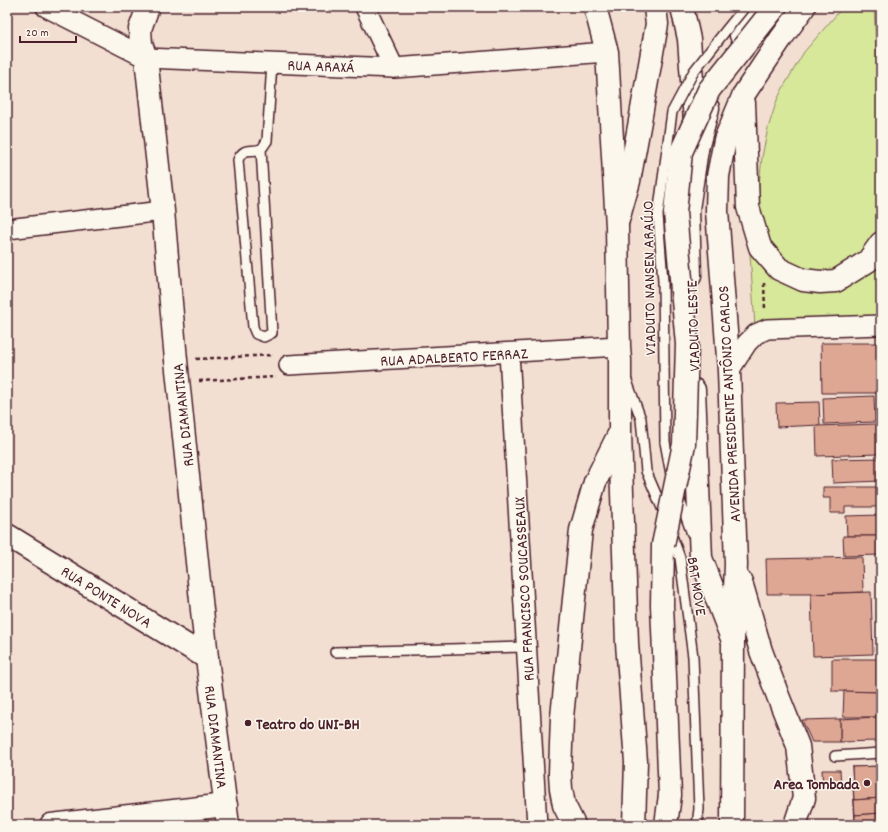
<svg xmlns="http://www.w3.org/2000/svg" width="888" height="832" font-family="Dekko,sans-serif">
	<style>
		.green { fill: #d7e89b; stroke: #908463 }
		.building { fill: #dda794; stroke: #4a1f2b }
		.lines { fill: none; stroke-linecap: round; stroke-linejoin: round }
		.lane-casing { stroke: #4a1f2b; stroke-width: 12 }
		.street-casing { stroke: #4a1f2b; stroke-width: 22 }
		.secondary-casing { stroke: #4a1f2b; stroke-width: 25 }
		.primary-casing { stroke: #4a1f2b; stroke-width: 25 }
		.highway-casing { stroke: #4a1f2b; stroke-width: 25 }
		.path { stroke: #4a1f2b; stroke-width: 2.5; stroke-dasharray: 4 3; stroke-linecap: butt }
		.lane { stroke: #fbf7ec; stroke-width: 9 }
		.street { stroke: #fbf7ec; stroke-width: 19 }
		.secondary { stroke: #fbf7ec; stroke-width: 22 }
		.primary { stroke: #fbf7ec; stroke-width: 22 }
		.highway { stroke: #fbf7ec; stroke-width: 22 }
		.lane-bridge-casing { stroke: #4a1f2b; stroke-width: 12; stroke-linecap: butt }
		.highway-bridge-casing { stroke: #4a1f2b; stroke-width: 25; stroke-linecap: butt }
		.lane-bridge { stroke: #fbf7ec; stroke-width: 9 }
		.highway-bridge { stroke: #fbf7ec; stroke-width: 22 }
		.poi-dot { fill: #4a1f2b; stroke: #fbf7ec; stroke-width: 1.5 }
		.labels { text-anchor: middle; stroke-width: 3; stroke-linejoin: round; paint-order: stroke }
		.street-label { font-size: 16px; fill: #4a1f2b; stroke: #fbf7ec }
		.poi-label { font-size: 16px; font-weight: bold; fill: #4a1f2b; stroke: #fbf7ec; text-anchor: start }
	</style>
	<rect width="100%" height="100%" fill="#f2dfd2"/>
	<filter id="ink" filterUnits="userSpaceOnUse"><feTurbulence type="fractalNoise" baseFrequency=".025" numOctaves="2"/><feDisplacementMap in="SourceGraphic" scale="8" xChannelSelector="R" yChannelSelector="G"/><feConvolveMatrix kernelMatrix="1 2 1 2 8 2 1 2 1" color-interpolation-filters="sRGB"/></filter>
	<g filter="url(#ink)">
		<g class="green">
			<path d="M843 7H874L881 133V198L880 200V230L866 251 833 273 808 274 775 254 759 215V185L762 157 768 128 777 100 784 86 804 52Z"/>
			<path d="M752 243 790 286 881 257V321L755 326 750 254Z"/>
		</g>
		<g class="building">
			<path d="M821 343H881V393H822Z"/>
			<path d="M874 396 875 422 824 424 823 398Z"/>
			<path d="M819 402 820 425 777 427 776 403Z"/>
			<path d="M877 424 878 454 817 456 816 426Z"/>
			<path d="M881 458V481L833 483 832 459Z"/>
			<path d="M823 487H879V507H845V513H830V498H823Z"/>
			<path d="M881 515V536H847L846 516Z"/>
			<path d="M843 536H881V555L844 556Z"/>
			<path d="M862 557 863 592 811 594H767L766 559Z"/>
			<path d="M871 592 873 654 813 656 811 594Z"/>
			<path d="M832 659H877V692L832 691Z"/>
			<path d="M844 691 877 692V717H843Z"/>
			<path d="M877 717V741L840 742V719Z"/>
			<path d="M840 719V742H812L802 720Z"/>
			<path d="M881 766V825H855L852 767Z"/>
			<path d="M881 766V798L854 800 852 767Z"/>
			<path d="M822 770H840L841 787 823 788Z"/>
			<path d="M881 798V813L855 815 854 800Z"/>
			<path d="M881 813V825H855V815Z"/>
		</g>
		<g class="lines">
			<g class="lane-casing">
				<g id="lane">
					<path d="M261 149 272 333 264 337 256 334 253 327 238 160C244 146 251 153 261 149 264 147 265 143 267 141L272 63"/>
					<path d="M627 381 641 419 646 471 665 515"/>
					<path d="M665 442 671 475"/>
					<path d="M678 495 692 534"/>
					<path d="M671 533 680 558 693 657 699 809 697 825"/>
					<path d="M335 652 526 647"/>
					<path d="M835 756 881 753"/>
				</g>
			</g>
			<g class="street-casing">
				<g id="street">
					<path d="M46 7 146 58 394 68 607 52"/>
					<path d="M365 7 394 68"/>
					<path d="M7 229 163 211"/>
					<path d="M509 353 537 825"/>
					<path d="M289 365 619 346"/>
					<path d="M729 371 747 343 756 334 767 329 881 325"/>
				</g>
			</g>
			<g class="secondary-casing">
				<g id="secondary">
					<path d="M148 7 140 29 141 44 146 58 163 211 176 360 207 658 228 825"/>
					<path d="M7 535 207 658"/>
					<path d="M51 825 226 805"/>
				</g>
			</g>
			<g class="primary-casing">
				<g id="primary">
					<path d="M682 7 689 39 697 149 688 209 690 276"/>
					<path d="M618 220 629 181 640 121 657 24 655 7"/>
					<path d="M694 390 701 558 733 641"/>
				</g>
			</g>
			<g class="highway-casing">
				<g id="highway">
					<path d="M595 7 607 52 617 226 619 346 620 360V433L627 643 636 762 634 825"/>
					<path d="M741 35 761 7"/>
					<path d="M744 103 748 207 760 247 779 269 803 280 820 282 836 281 868 261 881 243"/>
					<path d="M697 149 708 108"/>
					<path d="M663 545 662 605 670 795 666 825"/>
					<path d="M741 582 761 651 778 696 798 746 804 798 795 825"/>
					<path d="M574 825 564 805 561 789 560 773 562 717 581 530 595 482 618 436"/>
					<path d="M732 825 733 641 736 564 729 371 717 211 718 176 725 140 744 94 780 40 804 7"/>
				</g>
			</g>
			<g class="path">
				<path d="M764 283 765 310"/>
				<path d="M196 359 273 355"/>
				<path d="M199 381 276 377"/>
			</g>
			<use href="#lane" class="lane"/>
			<use href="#street" class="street"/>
			<use href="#secondary" class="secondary"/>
			<use href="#primary" class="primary"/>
			<use href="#highway" class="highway"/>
			<g class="lane-bridge-casing">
				<path id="lane-bridge" d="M665 442 663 281 658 215 672 112 694 71 727 29 745 7"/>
			</g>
			<g class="highway-bridge-casing">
				<path id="highway-bridge" d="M663 545 684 444 687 344 675 213 681 152 709 90 775 7"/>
			</g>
			<use href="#lane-bridge" class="lane-bridge"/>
			<use href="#highway-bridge" class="highway-bridge"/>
		</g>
	</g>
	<g class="poi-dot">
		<circle cx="248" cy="723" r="4"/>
		<circle cx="867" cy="783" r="4"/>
	</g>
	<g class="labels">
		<g class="street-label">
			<text transform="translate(321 65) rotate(2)" y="6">RUA ARAXÁ</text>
			<text transform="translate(648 278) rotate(-91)" y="6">VIADUTO NANSEN ARAÚJO</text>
			<text transform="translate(692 326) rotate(-92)" y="6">VIADUTO LESTE</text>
			<text transform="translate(454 356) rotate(-3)" y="6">RUA ADALBERTO FERRAZ</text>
			<text transform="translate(728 404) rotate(-93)" y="6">AVENIDA PRESIDENTE ANTÔNIO CARLOS</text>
			<text transform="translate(182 415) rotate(-96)" y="6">RUA DIAMANTINA</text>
			<text transform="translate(698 586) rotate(81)" y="6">BRT MOVE</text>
			<text transform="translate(523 589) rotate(-93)" y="6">RUA FRANCISCO SOUCASSEAUX</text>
			<text transform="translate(107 596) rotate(32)" y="6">RUA PONTE NOVA</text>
			<text transform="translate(217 737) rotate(83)" y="6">RUA DIAMANTINA</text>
		</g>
		<g class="poi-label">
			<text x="256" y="729">Teatro do UNI-BH</text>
			<text x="859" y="789" text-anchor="end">Area Tombada</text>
		</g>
	</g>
	<rect width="888" height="832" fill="none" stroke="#fbf7ec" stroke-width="24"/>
	<rect x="12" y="12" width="864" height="808" fill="none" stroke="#4a1f2b" stroke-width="1.5" filter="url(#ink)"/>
	<path d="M20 36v6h56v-6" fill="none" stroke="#4a1f2b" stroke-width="2"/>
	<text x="26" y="36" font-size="12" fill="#4a1f2b" stroke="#fbf7ec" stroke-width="3" paint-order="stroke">20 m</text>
</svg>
